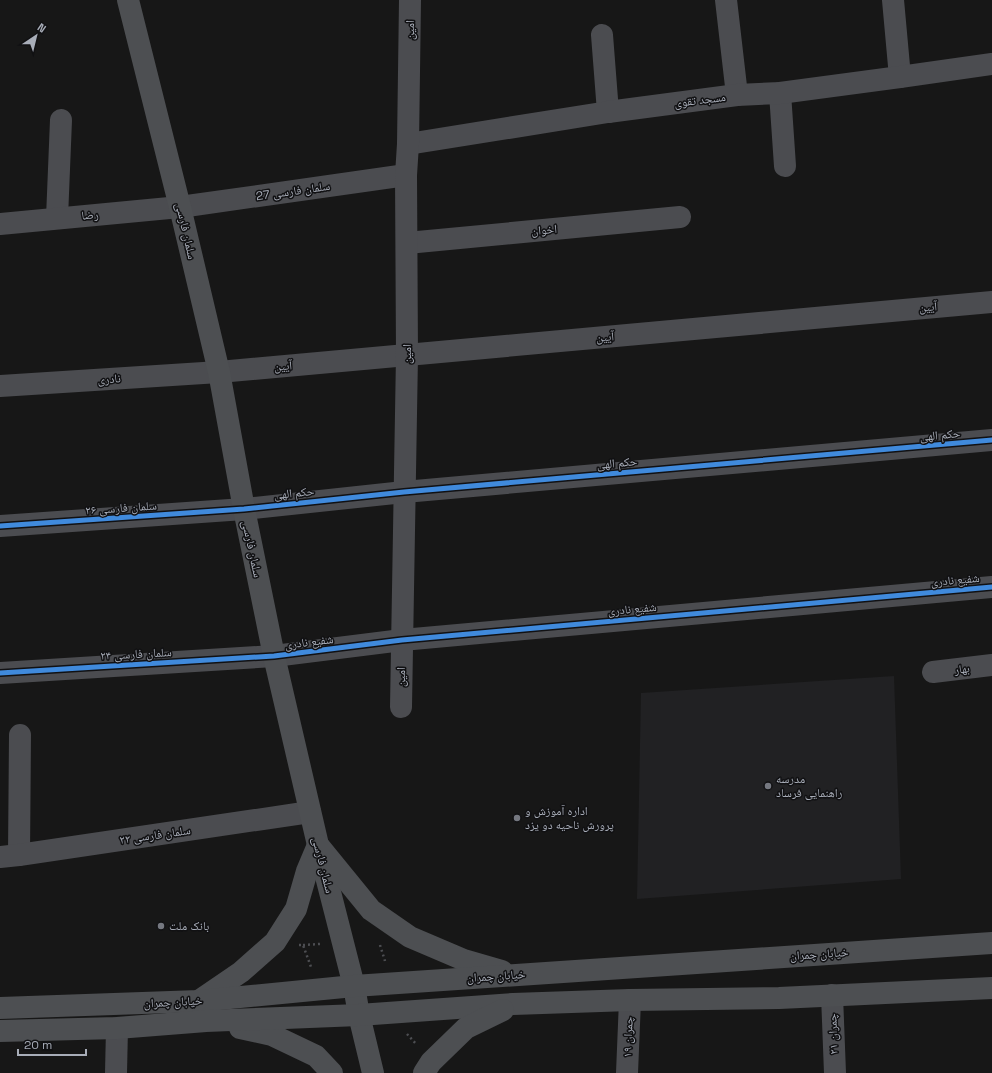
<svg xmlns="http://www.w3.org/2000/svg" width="992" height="1073" font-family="'Space Grotesk','Noto Naskh Arabic',sans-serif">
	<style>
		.built { fill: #212123 }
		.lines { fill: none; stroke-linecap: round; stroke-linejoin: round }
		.path { stroke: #4d4e52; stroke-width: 2.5; stroke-dasharray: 2 3; stroke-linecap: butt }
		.minor { stroke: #4b4c50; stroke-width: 22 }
		.major { stroke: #4d4f52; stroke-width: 22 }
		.cycleway-casing { stroke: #111113; stroke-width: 8 }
		.cycleway { stroke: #408adc; stroke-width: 5 }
		.poi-dot { fill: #757880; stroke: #111113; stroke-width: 1.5 }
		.labels { text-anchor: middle; stroke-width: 3; stroke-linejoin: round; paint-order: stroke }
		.street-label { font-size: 12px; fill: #a8adb8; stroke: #111113 }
		.poi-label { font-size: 12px; fill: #a8adb8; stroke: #111113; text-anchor: start }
	</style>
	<rect width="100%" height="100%" fill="#171717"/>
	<path class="built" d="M894 676 901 879 637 899 641 693Z"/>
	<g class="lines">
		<g class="path">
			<path d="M299 945H303L311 967"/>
			<path d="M303 945 320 944"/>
			<path d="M380 945 385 961"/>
			<path d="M407 1034 417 1045"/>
		</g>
		<g class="minor">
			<path d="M726 0 737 95"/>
			<path d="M893 0 900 77"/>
			<path d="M602 35 608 112"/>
			<path d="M780 93 785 166"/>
			<path d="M408 144 608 112 737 95 780 93 900 77 992 64"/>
			<path d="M57 218 61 120"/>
			<path d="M0 224 180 207 406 175"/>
			<path d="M407 243 680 217"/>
			<path d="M0 386 219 372 992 302"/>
			<path d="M0 526 244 509 404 492 992 440"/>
			<path d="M933 672 992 665"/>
			<path d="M0 673 274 656 402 640 992 587"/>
			<path d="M401 707 407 355 406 175 408 144 410 0"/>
			<path d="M19 855 20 735"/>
			<path d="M0 857 19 855 310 812"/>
			<path d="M832 995 835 1073"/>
			<path d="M116 1073 117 1028"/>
			<path d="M627 1073 630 1000"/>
		</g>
		<g class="major">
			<path d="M128 0 180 207 219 372 244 509 274 656 318 845 354 986 359 1015 373 1073"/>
			<path d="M200 1000 241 972 275 942 296 909 307 871 318 845 371 910 410 937 464 960 502 971"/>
			<path d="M0 1008 199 1001 354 986 992 943"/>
			<path d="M240 1028 272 1035 316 1056 332 1073"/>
			<path d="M0 1031 117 1028 206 1021 359 1015 513 1004 630 1000 779 998 992 988"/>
			<path d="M424 1073 431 1062 466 1028 503 1010"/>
		</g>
		<g class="cycleway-casing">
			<g id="cycleway">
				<path d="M0 526 244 509 404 492 992 440"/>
				<path d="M0 673 274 656 402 640 992 587"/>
			</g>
		</g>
		<use href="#cycleway" class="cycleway"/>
	</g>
	<g class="poi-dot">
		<circle cx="768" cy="786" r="4"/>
		<circle cx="517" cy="818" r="4"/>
		<circle cx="161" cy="926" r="4"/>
	</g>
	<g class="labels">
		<g class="street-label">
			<text transform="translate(410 30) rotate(-89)" y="4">امین</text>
			<text transform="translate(700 100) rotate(-7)" y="4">مسجد تقوی</text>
			<text transform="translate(293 191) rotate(-8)" y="4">سلمان فارسی 27</text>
			<text transform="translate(90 215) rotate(-5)" y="4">رضا</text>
			<text transform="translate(544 230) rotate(-5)" y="4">اخوان</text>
			<text transform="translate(186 231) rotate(77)" y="4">سلمان فارسی</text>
			<text transform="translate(928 307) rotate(-5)" y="4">آیین</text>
			<text transform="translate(605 337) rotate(-5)" y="4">آیین</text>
			<text transform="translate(407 354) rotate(-89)" y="4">امین</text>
			<text transform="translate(283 366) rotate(-5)" y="4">آیین</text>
			<text transform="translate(109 379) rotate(-4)" y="4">نادری</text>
			<text transform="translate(940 435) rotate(-5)" y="4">حکم الهی</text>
			<text transform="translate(617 463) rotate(-5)" y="4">حکم الهی</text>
			<text transform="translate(294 493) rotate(-6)" y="4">حکم الهی</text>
			<text transform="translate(121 508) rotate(-4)" y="4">سلمان فارسی ۲۶</text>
			<text transform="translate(252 549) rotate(78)" y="4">سلمان فارسی</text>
			<text transform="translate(955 580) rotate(-5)" y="4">شفیع نادری</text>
			<text transform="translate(632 609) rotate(-5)" y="4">شفیع نادری</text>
			<text transform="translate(309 642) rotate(-7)" y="4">شفیع نادری</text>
			<text transform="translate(136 654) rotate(-3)" y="4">سلمان فارسی ۲۴</text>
			<text transform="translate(962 669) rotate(-6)" y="4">بهار</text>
			<text transform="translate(401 677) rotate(-89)" y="4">امین</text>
			<text transform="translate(155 835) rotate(-8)" y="4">سلمان فارسی ۲۲</text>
			<text transform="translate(323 865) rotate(76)" y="4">سلمان فارسی</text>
			<text transform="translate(819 954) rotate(-4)" y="4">خیابان چمران</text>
			<text transform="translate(496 976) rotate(-4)" y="4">خیابان چمران</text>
			<text transform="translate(173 1002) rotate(-3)" y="4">خیابان چمران</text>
			<text transform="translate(833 1034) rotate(-92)" y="4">چمران ۲۱</text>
			<text transform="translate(628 1037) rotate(-88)" y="4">چمران ۱۹</text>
		</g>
		<g class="poi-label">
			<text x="776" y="783">مدرسه<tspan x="776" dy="14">راهنمایی فرساد</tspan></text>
			<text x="525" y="815">اداره آموزش و<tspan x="525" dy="14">پرورش ناحیه دو یزد</tspan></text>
			<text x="169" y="930">بانک ملت</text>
		</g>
	</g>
	<g transform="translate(36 36) rotate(35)" stroke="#111113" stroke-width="3" paint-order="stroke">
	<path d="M0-3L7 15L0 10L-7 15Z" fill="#a8adb8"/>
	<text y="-6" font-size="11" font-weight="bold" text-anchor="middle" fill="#a8adb8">N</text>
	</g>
	<path d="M18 1049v6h68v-6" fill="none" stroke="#a8adb8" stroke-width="2"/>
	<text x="24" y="1049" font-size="12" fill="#a8adb8" stroke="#111113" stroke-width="3" paint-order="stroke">20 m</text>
</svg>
